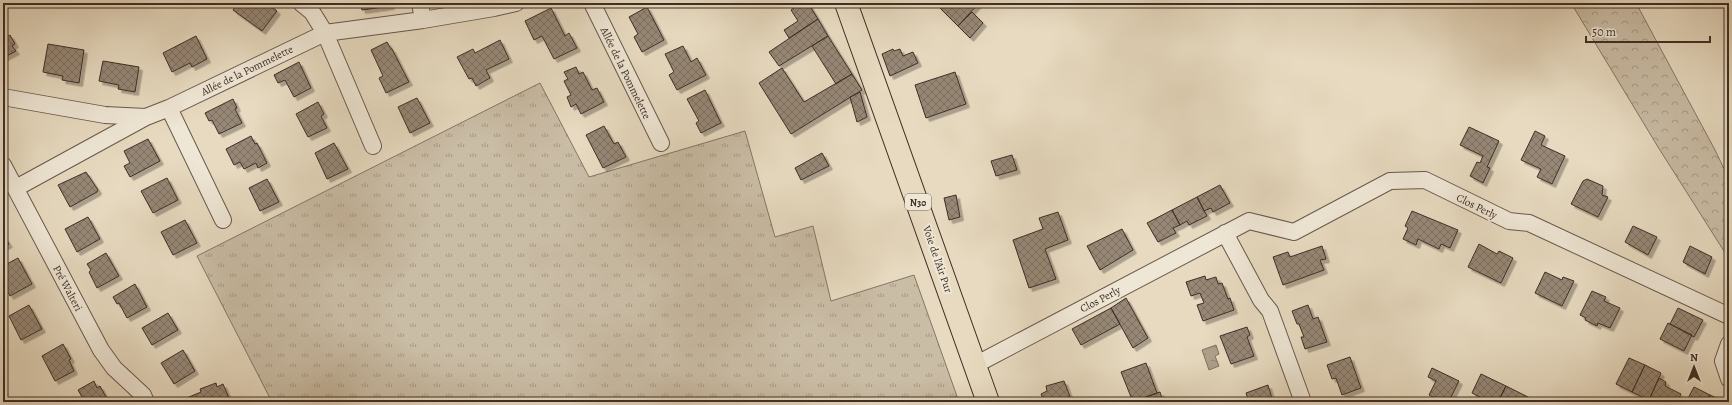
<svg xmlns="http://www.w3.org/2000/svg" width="1732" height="405" font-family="Alegreya,serif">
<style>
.grass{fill:url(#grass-tufts);stroke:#847666}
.forest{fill:url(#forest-crowns);stroke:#847666}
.water{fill:url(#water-ripples);stroke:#827262}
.building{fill:url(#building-cross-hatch);stroke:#3f2e25;filter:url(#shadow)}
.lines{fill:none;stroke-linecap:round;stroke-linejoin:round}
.minor-casing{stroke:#69594c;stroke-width:18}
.primary-casing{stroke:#3f2e25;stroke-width:24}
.minor{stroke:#efe7d6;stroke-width:16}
.primary{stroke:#e7dac0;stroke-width:22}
.labels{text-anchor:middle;stroke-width:4;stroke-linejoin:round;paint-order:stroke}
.shield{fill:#efe7d6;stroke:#74665a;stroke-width:1}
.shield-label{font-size:10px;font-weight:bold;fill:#3f2e25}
.street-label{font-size:11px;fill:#3f2e25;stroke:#efe7d6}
</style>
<defs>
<pattern id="grass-tufts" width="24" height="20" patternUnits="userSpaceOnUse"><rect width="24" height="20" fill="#cabda6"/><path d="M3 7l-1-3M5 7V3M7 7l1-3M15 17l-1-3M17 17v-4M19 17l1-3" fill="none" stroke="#a59a87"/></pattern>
<pattern id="forest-crowns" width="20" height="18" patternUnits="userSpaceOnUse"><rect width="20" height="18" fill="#cabda6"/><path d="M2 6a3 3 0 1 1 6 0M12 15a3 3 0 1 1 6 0" fill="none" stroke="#a59a87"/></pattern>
<pattern id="water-ripples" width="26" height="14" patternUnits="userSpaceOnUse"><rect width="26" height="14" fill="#aea08b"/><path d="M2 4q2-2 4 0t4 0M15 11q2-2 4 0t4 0" fill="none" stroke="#8f8371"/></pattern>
<pattern id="building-cross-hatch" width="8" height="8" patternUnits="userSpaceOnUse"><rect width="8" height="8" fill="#968776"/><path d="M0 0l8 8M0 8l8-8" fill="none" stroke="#7c6f61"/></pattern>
<filter id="shadow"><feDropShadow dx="3.5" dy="3.5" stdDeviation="0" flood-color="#0004"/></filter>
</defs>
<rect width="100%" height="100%" fill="#e7dac0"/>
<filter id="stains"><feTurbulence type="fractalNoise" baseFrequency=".005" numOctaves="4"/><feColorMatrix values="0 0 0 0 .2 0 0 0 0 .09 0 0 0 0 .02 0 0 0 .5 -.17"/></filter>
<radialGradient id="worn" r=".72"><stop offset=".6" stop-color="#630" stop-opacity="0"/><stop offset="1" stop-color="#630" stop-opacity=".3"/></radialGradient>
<path class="grass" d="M540,83L589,177L745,131L775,237L813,226L831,301L914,275L959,402H272L197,256Z"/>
<path class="forest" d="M1571,3H1636L1715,150L1729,179V259L1658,147Z"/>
<path class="water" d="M1216,345L1219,354L1215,356L1219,366L1209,370L1202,350Z"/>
<path class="building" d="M238,3L262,4L267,3L277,11L262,31L233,10Z
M360,3H390L391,6L362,10Z
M801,3H808L818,19L789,38L784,30L798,21L791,10Z
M941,3H977L978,4L958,26L938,6Z
M647,7L664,40L642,52L634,37L638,34L629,17Z
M551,8L565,36L569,33L577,48L554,59L542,36L534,40L525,21Z
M972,12L983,23L970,38L958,26Z
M818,19L828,36L779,66L769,52Z
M10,35L15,44L12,46L16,51L3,58V39Z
M196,36L207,59L192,67L190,63L172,72L163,53Z
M828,36L852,74L836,84L812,46Z
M500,40L509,59L486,70L490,78L476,86L472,78L469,79L457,57L473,49L475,53Z
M387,42L391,49H392L409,82L386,93L379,78L383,76L371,50Z
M48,44L84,50L79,83L62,80L63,76L43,72Z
M683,46L691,62L697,58L706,75L677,90L669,75L674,72L665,54Z
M893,49L894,51L900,49L903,56L913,52L918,63L890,76L882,54Z
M103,61L139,67L135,92L118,89L119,85L99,81Z
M299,62L311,88L294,97L285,80L278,83L274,75Z
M576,67L579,74L583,72L592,90L597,88L604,102L581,114L576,104L571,107L567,97L571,95L564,81L568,79L564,72Z
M782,68L804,102L852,74L862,90L791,134L759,83Z
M955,72L966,104L926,118L915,85Z
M705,90L721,123L701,133L696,123L699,121L687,99Z
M860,92L867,117L857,122L850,97Z
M417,98L430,123L410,133L398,107Z
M233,99L237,108L235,109L242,123L219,134L212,120L209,121L205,113Z
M318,102L324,114L321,116L327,128L308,137L296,114Z
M604,126L614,144L618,142L626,157L603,168L586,135Z
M1469,127L1499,141L1487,167L1490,168L1483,183L1470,176L1477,162L1480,163L1483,156L1460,145Z
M1535,131L1545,136L1541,145L1565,156L1552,184L1537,177L1541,169L1521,160Z
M251,136L255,144L257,143L267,163L258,168L256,163L244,169L240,162L234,165L226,149Z
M148,139L160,161L130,177L124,166L130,163L124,151Z
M334,143L348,169L327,179L315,153Z
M822,153L829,166L801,180L795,168Z
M1012,155L1017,170L996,176L991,161Z
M86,172L98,190L97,192L70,207L58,185Z
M167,178L178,200L153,213L141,191Z
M267,179L279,202L260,211L249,188Z
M1587,179L1603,186L1602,195L1608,197L1598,217L1571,204L1583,181Z
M1220,185L1230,203L1213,212L1211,208L1204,211L1197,197Z
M956,195L960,217L949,220L944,198Z
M1197,197L1207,216L1189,225L1187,221L1180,225L1172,210Z
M1172,210L1180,225L1173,228L1176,233L1158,242L1147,223Z
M1412,211L1458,230L1450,248L1441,244L1439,249L1418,239L1416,245L1403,239L1408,228L1405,226Z
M1058,212L1068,240L1045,249L1056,279L1029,288L1013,240L1043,229L1039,218Z
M88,217L100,239L77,252L65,229Z
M185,220L197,243L173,255L161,232Z
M1633,226L1657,237L1648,255L1625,242Z
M1122,229L1133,250L1100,270L1087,246Z
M3,235L9,244L3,247Z
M1479,244L1497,254L1499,251L1513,258L1501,283L1468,267Z
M1322,246L1326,259L1320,260L1324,270L1283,285L1273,257L1288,252L1290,257Z
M1690,246L1712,257L1705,274L1683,262Z
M106,253L119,276L97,288L89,272L91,270L87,264Z
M18,258L32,284L10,296L3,283V266Z
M1545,272L1562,280L1563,277L1574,281L1562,306L1535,293Z
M1205,276L1206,280L1216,277L1218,284L1222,283L1228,299L1230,298L1234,310L1203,321L1197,305L1204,303L1200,293L1191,296L1186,282Z
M135,284L147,307L127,318L119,303L117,304L113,297Z
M1592,291L1606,297L1604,301L1620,308L1610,328L1598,323L1597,326L1585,320L1586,318L1580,315Z
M1126,298L1148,338L1133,348L1111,308Z
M29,305L42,329L21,340L9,316Z
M1308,305L1313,319L1318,317L1327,342L1305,349L1301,337H1304L1299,324H1297L1292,311Z
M1111,308L1120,324L1081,345L1072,329Z
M1678,308L1703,320L1694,337L1670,324Z
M168,313L178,330L152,345L142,328Z
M1668,323L1692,335L1684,351L1660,339Z
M1247,327L1250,335L1247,337L1254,356L1231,364L1220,336Z
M63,344L71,359L69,360L74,371L55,381L42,356Z
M183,350L195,371L174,384L161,363Z
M1350,357L1361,388L1342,395L1336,378L1332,379L1327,365Z
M1629,358L1645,365L1632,392L1616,384Z
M1146,363L1157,393L1133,402L1121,372Z
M1645,365L1661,373L1649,400L1632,392Z
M1432,368L1459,381L1451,397L1456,399L1455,402H1443L1429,395L1436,381L1428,377Z
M1481,374L1506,386L1498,402H1490L1472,393Z
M1659,378L1666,382L1665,386L1681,394L1677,402H1653L1649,400Z
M94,381L97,388L100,386L106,397L103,398L105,402H78L77,400L82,397L78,390Z
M1064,381L1072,402H1044L1041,394L1047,391L1046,386Z
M216,383L217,387L223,384L229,398L223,402H177L201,392L200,389Z
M1268,385L1273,402H1249L1246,393Z
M1506,386L1530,398L1528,402H1498Z
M1694,387L1710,395L1707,402H1686Z
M1160,392L1163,402H1133L1157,393Z
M1710,395L1726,402H1707Z
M1434,397L1443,402H1431Z
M1174,398L1176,402H1163Z"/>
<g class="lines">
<defs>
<path id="minor" d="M301,3L312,12L325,33L373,146
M420,3L423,20
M592,3L661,143
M3,97L105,115L146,117
M169,108L223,220
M3,165L101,350L114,368L143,395L146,402
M16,188L146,117L169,108L325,33L423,20L494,8L516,3
M1225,233L1261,300L1270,311L1303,402
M1729,344L1723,361L1729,379
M975,365L1249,221L1294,232L1390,181L1425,180L1509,221L1529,223L1729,316"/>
<path id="primary" d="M846,3L988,402"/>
</defs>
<use href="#minor" class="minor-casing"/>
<use href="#primary" class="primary-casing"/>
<use href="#minor" class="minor"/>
<use href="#primary" class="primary"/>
</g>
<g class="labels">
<rect class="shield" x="905" y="194" width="26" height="16" rx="3"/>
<g class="shield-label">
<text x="918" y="206">N30</text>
</g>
<g class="street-label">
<text transform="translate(247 70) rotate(-26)" y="4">Allée de la Pommelette</text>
<text transform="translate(626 73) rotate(64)" y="4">Allée de la Pommelette</text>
<text transform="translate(1477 206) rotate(26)" y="4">Clos Perly</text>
<text transform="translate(938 259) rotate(71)" y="4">Voie de l'Air Pur</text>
<text transform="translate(68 288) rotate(62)" y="4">Pré Walteri</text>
<text transform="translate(1100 299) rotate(-28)" y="4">Clos Perly</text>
</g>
</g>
<rect width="1732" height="405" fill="none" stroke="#e7dac0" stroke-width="16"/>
<rect x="4" y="4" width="1724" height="397" fill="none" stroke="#3f2e25" stroke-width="2"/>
<rect x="8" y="8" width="1716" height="389" fill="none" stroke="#3f2e25"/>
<g transform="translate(1694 367)" stroke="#efe7d6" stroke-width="3" paint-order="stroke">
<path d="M0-3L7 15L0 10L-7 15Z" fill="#3f2e25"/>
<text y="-6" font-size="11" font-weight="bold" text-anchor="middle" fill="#3f2e25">N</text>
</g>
<path d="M1586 36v6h124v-6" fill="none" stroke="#3f2e25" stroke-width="2"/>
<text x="1592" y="36" font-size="12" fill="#3f2e25" stroke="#efe7d6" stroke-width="3" paint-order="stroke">50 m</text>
<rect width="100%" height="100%" filter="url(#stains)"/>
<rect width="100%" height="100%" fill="url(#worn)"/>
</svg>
